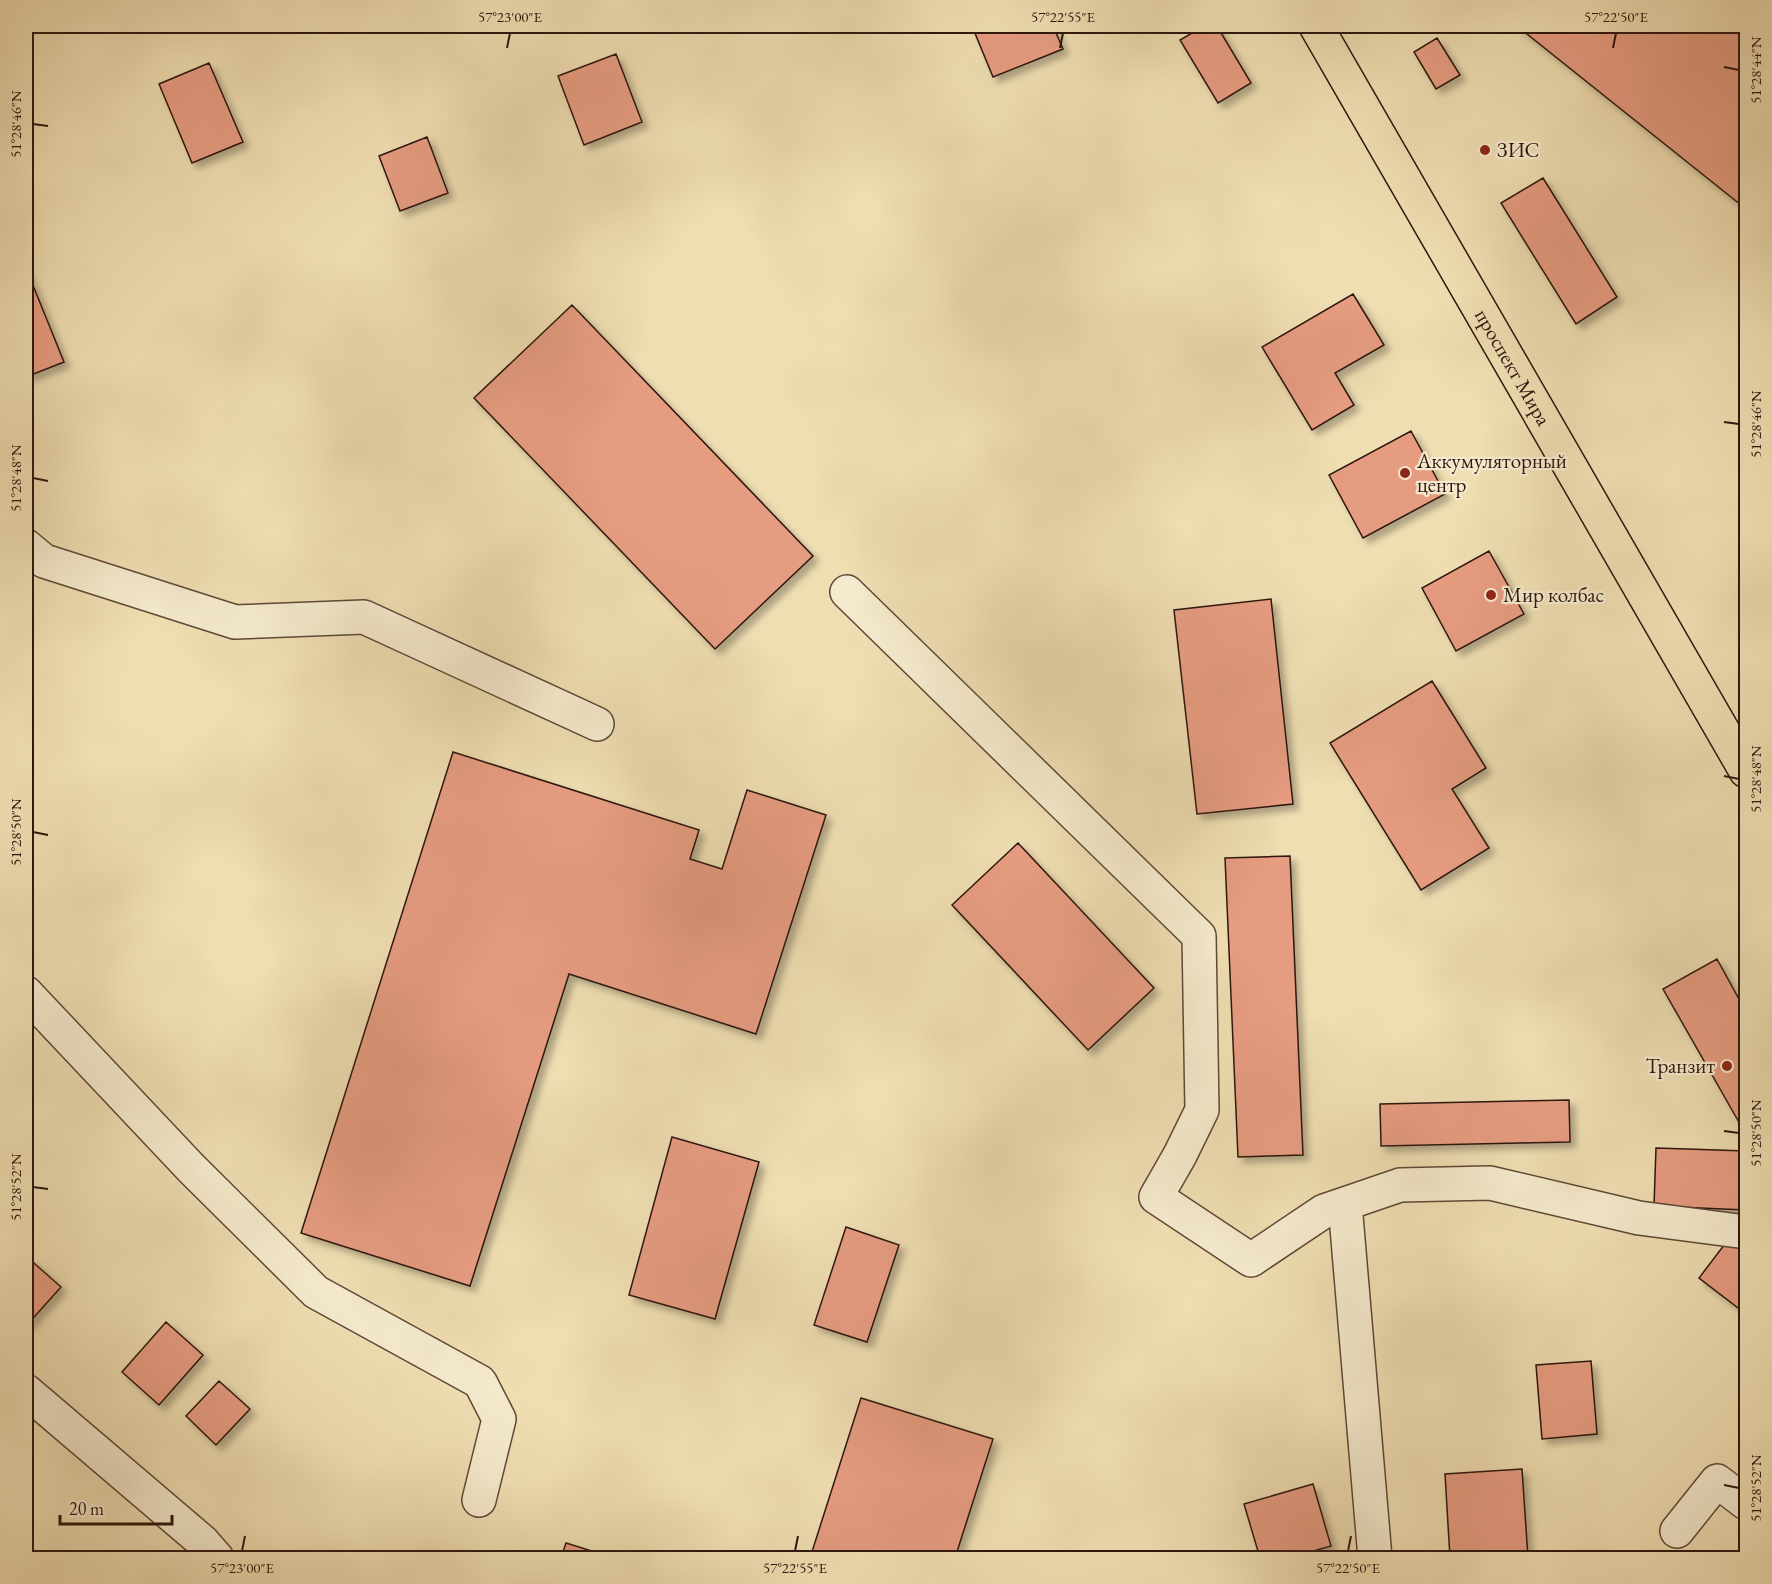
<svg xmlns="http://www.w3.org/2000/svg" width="1772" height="1584" font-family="'EB Garamond',serif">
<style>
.building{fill:#e69c81;stroke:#2d160e;stroke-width:1.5;filter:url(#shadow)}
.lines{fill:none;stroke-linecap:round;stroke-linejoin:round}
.minor-casing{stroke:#5e4837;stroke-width:36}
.major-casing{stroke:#2d160e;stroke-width:36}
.minor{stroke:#f5eacd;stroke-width:33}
.major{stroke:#efdeb2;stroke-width:33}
.ticks{fill:none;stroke:#2d160e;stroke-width:2}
.poi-dot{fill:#8f2418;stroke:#f5eacd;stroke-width:2}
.labels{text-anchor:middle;stroke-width:4.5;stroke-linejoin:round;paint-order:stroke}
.poi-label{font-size:21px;fill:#2d160e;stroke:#f5eacd;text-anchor:start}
.street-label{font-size:21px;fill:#2d160e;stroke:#f5eacd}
.neatline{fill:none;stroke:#2d160e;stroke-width:2}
.ticks-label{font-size:15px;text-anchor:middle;fill:#2d160e}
</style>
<defs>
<filter id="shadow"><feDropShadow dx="5.5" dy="5.5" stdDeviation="3" flood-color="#0004"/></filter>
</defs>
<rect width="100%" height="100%" fill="#efdeb2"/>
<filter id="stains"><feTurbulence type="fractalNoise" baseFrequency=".00333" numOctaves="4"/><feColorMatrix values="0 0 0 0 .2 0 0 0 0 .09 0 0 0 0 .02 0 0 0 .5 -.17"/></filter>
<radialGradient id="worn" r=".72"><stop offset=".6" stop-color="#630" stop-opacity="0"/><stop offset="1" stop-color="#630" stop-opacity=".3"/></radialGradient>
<path class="building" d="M972,26H1053L1063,49L993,77Z
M1204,26H1217L1251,83L1218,103L1180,40Z
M1517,26H1746V209Z
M1437,38L1460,75L1436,89L1414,52Z
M616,54L642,122L584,145L558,76Z
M209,63L243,142L192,163L159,84Z
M427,137L448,193L400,211L379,156Z
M1543,178L1617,297L1576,324L1501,203Z
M26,268L64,362L26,377Z
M1353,294L1384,345L1335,373L1354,405L1312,430L1262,347Z
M572,305L813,556L715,649L474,398Z
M1411,431L1445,494L1363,538L1329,475Z
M1489,551L1524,614L1456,651L1422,588Z
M1271,599L1293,804L1197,814L1174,610Z
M1432,681L1486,768L1452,789L1489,848L1421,890L1330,743Z
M453,752L699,830L690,859L722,869L747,790L826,815L756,1034L569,974L470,1286L301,1233Z
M1018,843L1154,988L1088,1050L952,905Z
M1290,856L1303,1155L1238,1157L1225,858Z
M1717,959L1746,1012V1120L1740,1124L1663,989Z
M1569,1100L1570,1142L1381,1146L1380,1104Z
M672,1137L759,1162L715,1319L629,1295Z
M1656,1148L1746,1151V1210L1654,1206Z
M846,1227L899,1245L867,1342L814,1325Z
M1731,1236L1746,1248V1314L1699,1278Z
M26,1256L61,1287L26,1326Z
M166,1322L203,1355L159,1405L122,1372Z
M1591,1361L1597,1434L1542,1439L1536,1365Z
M219,1381L250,1409L216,1445L186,1416Z
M861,1398L993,1439L955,1558H810Z
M1522,1469L1528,1558H1450L1445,1474Z
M1313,1484L1331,1546L1289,1558H1260L1244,1504Z
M566,1543L614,1558H561Z"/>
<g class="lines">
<defs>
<path id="minor" d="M26,546L44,561L235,622L364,617L597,724
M847,592L1199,936L1202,1110L1180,1155L1156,1197L1251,1260L1324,1211L1400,1185L1490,1183L1639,1218L1746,1232
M26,993L191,1168L316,1292L480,1382L499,1419L479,1500
M1345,1204L1375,1558
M26,1391L203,1542L217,1558
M1677,1531L1717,1481L1746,1503"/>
<g id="major">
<path id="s1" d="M1316,26L1746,771"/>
</g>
</defs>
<use href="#minor" class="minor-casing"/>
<use href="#major" class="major-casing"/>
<use href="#minor" class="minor"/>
<use href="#major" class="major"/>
</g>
<path class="ticks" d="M507,48L510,33M1060,48L1063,33M1613,48L1616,33M1724,67L1739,70M33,124L48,126M1724,422L1739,424M33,478L48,481M1724,776L1739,779M33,832L48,835M1724,1131L1739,1133M33,1187L48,1189M1724,1485L1739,1488M242,1551L245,1536M795,1551L798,1536M1348,1551L1351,1536"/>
<g class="poi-dot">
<circle cx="1485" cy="150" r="6"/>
<circle cx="1405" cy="473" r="6"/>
<circle cx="1491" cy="595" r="6"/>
<circle cx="1727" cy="1066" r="6"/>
</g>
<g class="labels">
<g class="poi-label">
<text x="1497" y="157">ЗИС</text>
<text x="1417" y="468">Аккумуляторный<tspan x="1417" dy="24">центр</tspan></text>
<text x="1503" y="602">Мир колбас</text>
<text x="1715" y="1073" text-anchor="end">Транзит</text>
</g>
<g class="street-label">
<text dy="7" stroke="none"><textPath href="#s1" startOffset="394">проспект Мира</textPath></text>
</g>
</g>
<rect width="1772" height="1584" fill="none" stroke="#efdeb2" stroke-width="66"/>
<path d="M60 1515v9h112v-9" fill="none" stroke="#2d160e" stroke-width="3"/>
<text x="69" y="1515" font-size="18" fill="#2d160e" stroke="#f5eacd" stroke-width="4.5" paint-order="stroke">20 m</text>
<rect x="33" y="33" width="1706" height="1518" class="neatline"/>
<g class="ticks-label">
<text x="510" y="22">57°23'00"E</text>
<text x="1063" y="22">57°22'55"E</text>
<text x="1616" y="22">57°22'50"E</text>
<text transform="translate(1756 70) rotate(-90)" y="5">51°28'44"N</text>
<text transform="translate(16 124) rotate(-90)" y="5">51°28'46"N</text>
<text transform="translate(1756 424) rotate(-90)" y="5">51°28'46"N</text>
<text transform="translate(16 478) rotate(-90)" y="5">51°28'48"N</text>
<text transform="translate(1756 779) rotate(-90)" y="5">51°28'48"N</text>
<text transform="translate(16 832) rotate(-90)" y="5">51°28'50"N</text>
<text transform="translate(1756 1133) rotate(-90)" y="5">51°28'50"N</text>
<text transform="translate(16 1187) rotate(-90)" y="5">51°28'52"N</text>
<text transform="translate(1756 1488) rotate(-90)" y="5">51°28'52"N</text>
<text x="242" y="1573">57°23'00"E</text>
<text x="795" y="1573">57°22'55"E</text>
<text x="1348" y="1573">57°22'50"E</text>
</g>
<rect width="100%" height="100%" filter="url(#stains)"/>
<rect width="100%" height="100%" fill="url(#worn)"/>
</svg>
